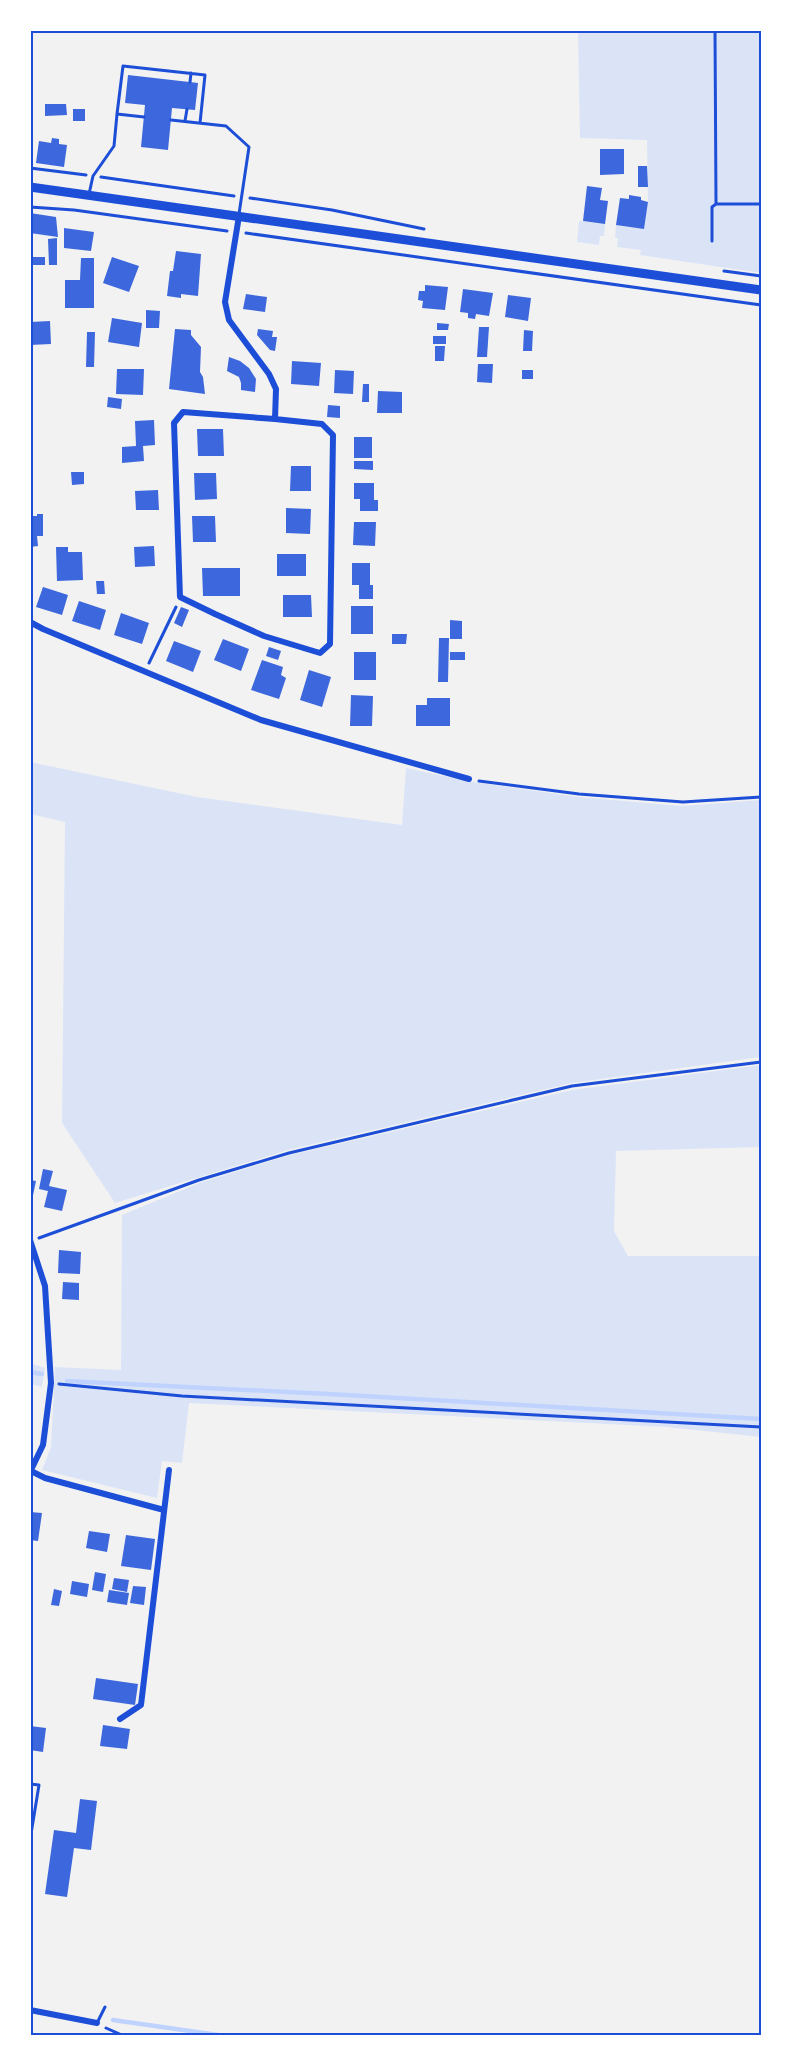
<svg xmlns="http://www.w3.org/2000/svg" width="791" height="2066" font-family="'PT Sans',sans-serif">
<style>
.green{fill:#dbe4f7}
.lines{fill:none;stroke-linecap:round;stroke-linejoin:round}
.stream{stroke:#bfd3fe;stroke-width:4.5}
.building{fill:#3d67dc}
.path{stroke:#1d4ed8;stroke-width:3}
.service{stroke:#1d4ed8;stroke-width:3}
.minor{stroke:#1d4ed8;stroke-width:6}
.secondary{stroke:#1d4ed8;stroke-width:9}
.neatline{fill:none;stroke:#1d4ed8;stroke-width:2}
</style>
<rect width="100%" height="100%" fill="#f2f2f2"/>
<path class="green" d="M578,30H761V273L640,255L641,250L617,247L618,238H615L616,225L644,229L648,202L647,140L580,138Z
M579,221L605,224L604,236H600L599,245L577,242Z
M30,762L197,797L402,825L406,768L473,782L579,797L682,806L761,800V1057L572,1083L288,1150L115,1203L62,1123L65,822L30,814Z
M761,1065V1147L616,1151L614,1231L628,1256H761V1437L667,1427L189,1403L182,1463L162,1461L157,1498L42,1470L51,1447L55,1367L121,1370L122,1215L199,1183L290,1155L572,1090Z
M30,1363L45,1368L42,1387L30,1384Z"/>
<g class="lines">
<path class="stream" d="M30,1372L42,1374
M67,1381L329,1394L761,1419
M113,2020L225,2036"/>
</g>
<path class="building" d="M128,75L198,83L195,110L172,108L168,150L141,147L145,105L125,103Z
M45,104H66L67,115L45,116Z
M73,109H85V121H73Z
M52,138L59,139V144L67,145L64,167L36,163L39,141L51,143Z
M600,149H624V174L600,175Z
M638,166H647L648,187H638Z
M587,186L602,188L600,200L608,201L605,224L583,221Z
M629,195L641,197V200L648,202L644,229L616,225L620,198L629,199Z
M30,213L56,217L58,237L30,233Z
M64,228L94,232L91,251L64,248Z
M57,238V265H49L48,239Z
M176,251L201,254L198,296L181,294V298L167,296L170,271H173Z
M30,257H45V265H30Z
M112,257L139,266L129,292L103,283Z
M81,258H94V308H65V280H80Z
M425,285L448,287L445,310L422,308L423,301L418,300L419,291H425Z
M463,289L493,293L489,316L476,314L475,319L468,318V313L460,312Z
M246,294L267,297L265,312L243,309Z
M508,295L531,298L528,321L505,317Z
M146,310L160,311L159,328H146Z
M112,318L142,323L139,347L108,342Z
M50,321L51,344L30,345V322Z
M437,323L449,324L448,330H437Z
M479,327H489L487,357H477Z
M175,329L191,330V335L201,347L200,372L203,377L205,394L169,389Z
M258,329L273,331L272,337H277L275,351L270,350L257,335Z
M524,330L533,331L532,351H523Z
M87,332H95L94,367H86Z
M433,336H446V344H433Z
M435,346H445L444,361H435Z
M229,357L240,361L249,368L256,379L255,392L241,390V383L239,377L227,371Z
M292,361L321,363L319,386L291,384Z
M478,364H493L492,383L477,382Z
M117,369H144L143,395L116,394Z
M335,370L354,371L353,394L334,393Z
M522,370H533V379H522Z
M363,384H369V402H362Z
M378,391L402,392V413H377Z
M108,397L122,399L121,409L107,407Z
M328,405L340,406V418L327,417Z
M154,420L155,445L143,446L144,461L122,463V447L136,446L135,421Z
M197,429H223L224,456H198Z
M354,437H372V458H354Z
M354,461H373V470L354,469Z
M291,466H311V491H290Z
M71,472H84V484L72,485Z
M194,473H216L217,499L195,500Z
M354,483H374V500H378V511H360V499H354Z
M158,490L159,510H136L135,491Z
M286,508L311,509L310,534L286,533Z
M37,514H43V536H37L38,546L30,547V516H37Z
M192,516H215L216,542H193Z
M354,522H376L375,546L353,545Z
M154,546L155,566L135,567L134,547Z
M56,547H68V552H82L83,580L57,581Z
M277,554H306V576H277Z
M352,563H370V585H373V599H359V585H352Z
M202,568H240V596H203Z
M96,581H104L105,594H97Z
M43,587L68,595L62,615L36,607Z
M283,595H311L312,617H283Z
M79,601L106,610L100,630L72,621Z
M351,606H373V634H351Z
M181,607L189,610L182,627L174,623Z
M121,613L149,623L142,644L114,635Z
M450,620L462,621V639H450Z
M392,634H407L406,644H392Z
M439,638H449L448,682H438Z
M223,639L249,649L241,671L214,660Z
M174,641L201,651L193,672L166,661Z
M269,647L281,651L278,660L266,656Z
M354,652H376V680H354Z
M450,652H465V660H450Z
M262,660L283,667L281,675L286,678L279,699L251,690Z
M309,670L331,677L322,707L300,700Z
M351,695L373,696L372,726H350Z
M427,698H450V726H416V705H427Z
M43,1169L53,1171L49,1186L67,1190L62,1211L44,1207L48,1191L39,1189Z
M30,1180L36,1181L31,1205H30Z
M59,1250L81,1252L80,1274L58,1273Z
M63,1282L79,1283V1300L62,1299Z
M30,1512L42,1513L38,1541L30,1540Z
M89,1531L110,1534L107,1552L86,1548Z
M126,1535L155,1539L151,1570L121,1566Z
M95,1572L106,1574L103,1592L92,1590Z
M114,1578L129,1580L127,1592L112,1589Z
M72,1581L89,1584L87,1597L70,1594Z
M133,1586L146,1587L144,1605L130,1603Z
M54,1589L62,1591L59,1606L51,1605Z
M109,1590L129,1593L127,1605L107,1602Z
M96,1678L138,1684L135,1705L93,1699Z
M103,1725L130,1729L127,1749L100,1746Z
M30,1726L46,1728L43,1752L30,1750Z
M80,1799L97,1801L91,1850L74,1848L67,1897L45,1894L54,1830L76,1833Z"/>
<g class="lines">
<path class="path" d="M30,168L86,175
M101,177L234,196
M250,198L332,210L424,229
M716,204H761
M30,207L74,210L227,231
M246,233L761,305
M712,241V207L716,204L715,30
M724,271L761,276
M149,663L176,607
M479,781L579,794L683,802L761,797
M39,1238L199,1180L289,1153L572,1086L761,1062
M59,1384L182,1396L761,1427
M30,1784L39,1785L30,1840
M106,2028L124,2036"/>
<path class="service" d="M190,82L191,73
M117,114L123,66L205,75L200,123
M171,120L226,126L249,147L239,214
M185,121L187,109
M89,194L93,176L114,146L117,114L144,117
M98,2021L105,2007"/>
<path class="minor" d="M239,216L225,302L229,320L269,374L276,389L275,419L322,424L333,435L330,644L320,653L264,636L215,614L180,597L174,423L183,412L275,419
M30,622L43,629L261,720L469,779
M30,1240L45,1286L51,1383L43,1445L30,1472
M31,1471L45,1478L164,1510
M120,1719L141,1705L169,1470
M30,2010L97,2023"/>
<path class="secondary" d="M30,187L761,290"/>
</g>
<rect width="791" height="2066" fill="none" stroke="#ffffff" stroke-width="63"/>
<rect x="32" y="32" width="728" height="2002" class="neatline"/>
</svg>
